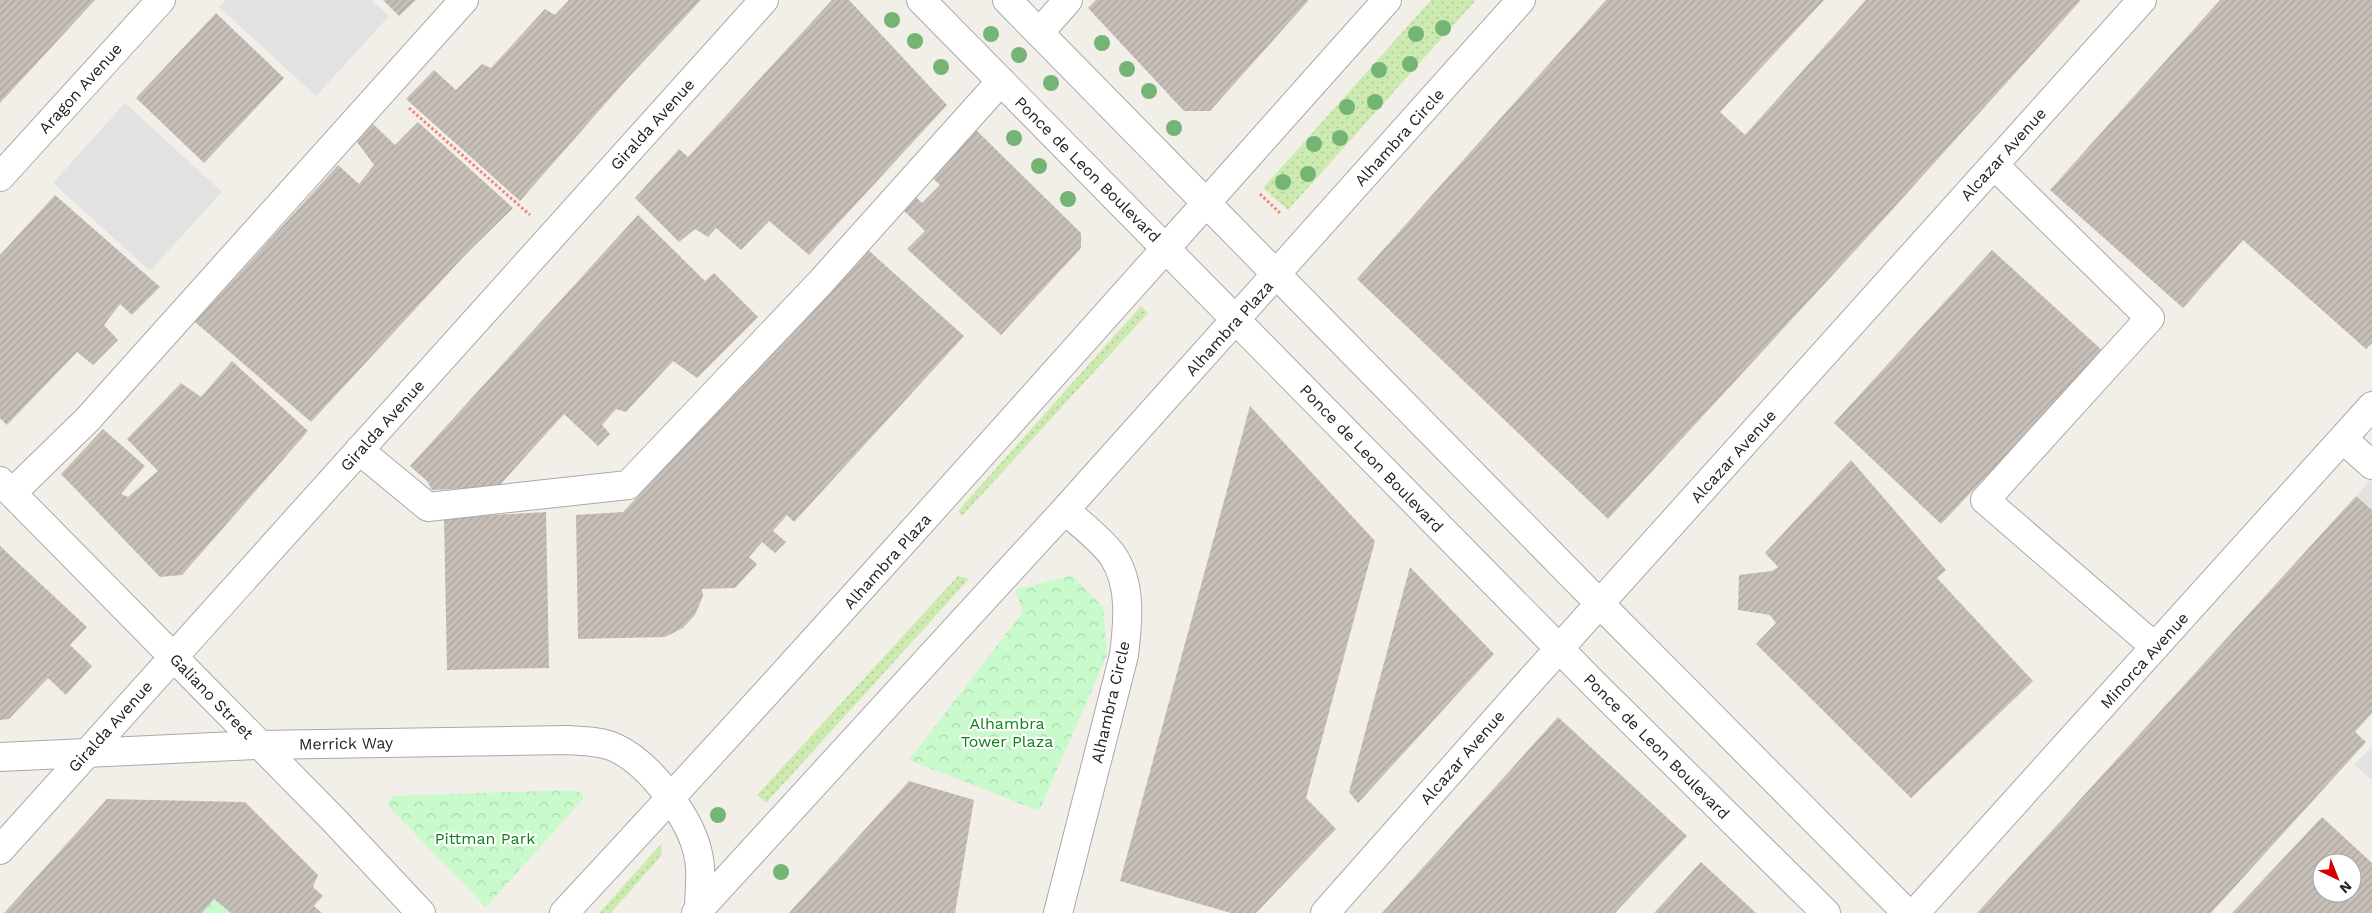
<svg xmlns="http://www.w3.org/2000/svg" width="2372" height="913" font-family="'Work Sans',sans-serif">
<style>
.grass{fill:url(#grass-dots)}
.park{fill:url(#park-crowns)}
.parking{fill:#e2e2e2}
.building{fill:url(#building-hatch);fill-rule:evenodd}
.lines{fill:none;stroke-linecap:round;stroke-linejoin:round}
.minor-casing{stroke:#a9a9a9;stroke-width:30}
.path{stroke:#fa8072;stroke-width:3;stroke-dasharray:2.5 2.5;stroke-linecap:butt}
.minor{stroke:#fff;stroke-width:28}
.tree{fill:#74b475}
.labels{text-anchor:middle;stroke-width:4.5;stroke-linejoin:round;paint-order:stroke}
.street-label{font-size:16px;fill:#222;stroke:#fff}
.park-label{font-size:16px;fill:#0c8416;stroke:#fff}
</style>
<defs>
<pattern id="grass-dots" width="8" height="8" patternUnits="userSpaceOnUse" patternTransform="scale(1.25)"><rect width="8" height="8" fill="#cdebb0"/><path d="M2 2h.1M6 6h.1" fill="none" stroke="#b0c997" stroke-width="1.8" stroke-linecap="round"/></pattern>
<pattern id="park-crowns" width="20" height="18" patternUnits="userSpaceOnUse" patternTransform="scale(1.25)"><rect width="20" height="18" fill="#c8facc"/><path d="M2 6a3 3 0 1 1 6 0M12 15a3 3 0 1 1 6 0" fill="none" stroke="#acd6af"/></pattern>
<pattern id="building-hatch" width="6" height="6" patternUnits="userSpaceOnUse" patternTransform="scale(1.25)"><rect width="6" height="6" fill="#c7bfb8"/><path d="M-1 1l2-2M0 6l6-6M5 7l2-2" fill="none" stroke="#aba49e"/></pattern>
</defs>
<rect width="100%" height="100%" fill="#f2efe9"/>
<path class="grass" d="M1431,0H1476L1288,210L1263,188Z
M1141,306L1148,313L962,516L958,511Z
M958,576L969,579L766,803L757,795Z
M662,843L661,856L611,913H599Z"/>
<path class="park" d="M1072,575L1103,607L1107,655L1039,811L909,760L1023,612L1015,590Z
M571,790L581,792L584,798L486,907L388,806L389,800L394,796Z
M214,899L231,913H202Z"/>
<path class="parking" d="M226,0H371L389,16L316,96L219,7Z
M125,103L222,192L150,271L53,183Z
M2372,478V510L2356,496Z
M2372,746V780L2354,765Z"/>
<path class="building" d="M0,0H95L0,103Z
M383,0H416L399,16Z
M569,0H701L626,80L520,201L406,99L434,70L456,90L482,64L491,68L545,9L555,15Z
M832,0H849L947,105L809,255L769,221L741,250L716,228L708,237L695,229L679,242L635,198L679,149L688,157Z
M1096,0H1309L1210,111H1184L1088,8Z
M1606,0H1824L1720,112L1759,148L1745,135L1866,0H2081L1863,242L1608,519L1357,279Z
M2220,0H2372V343L2366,349L2243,240L2183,308L2050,190Z
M216,13L284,78L204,163L136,98Z
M418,122L513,208L467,253L311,422L195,322L338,165L359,184L374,165L357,142L372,123L395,145Z
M973,127L1081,233V248L1001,335L907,249L925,231L898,205L911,192L922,203L940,185L928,174Z
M55,195L160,287L132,315L120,304L104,325L118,340L93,365L77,352L7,425L0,418V255Z
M638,215L705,281L714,273L758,317L697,378L673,361L626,412L616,409L602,425L610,434L598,446L564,414L498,487L432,490L427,481L410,466Z
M866,248L964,336L794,522L787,515L773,531L786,542L775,553L762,542L749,557L757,564L735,588L702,589L703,596L695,615L683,628L665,637L578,639L576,515L623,512Z
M1992,250L2104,352L1941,524L1834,423Z
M232,361L308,431L182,575L160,577L61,474L103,429L145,466L121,494L128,497L158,471L127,439L181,383L201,397Z
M1250,406L1375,541L1306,798L1336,829L1256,913H1231L1120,881Z
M1851,460L1946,570L1937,578L2033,681L1911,798L1756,644L1776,623L1770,615L1738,610L1739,575L1772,571L1778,567L1765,553Z
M2356,496L2372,510V713L2355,732L2366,742L2211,913H1977Z
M546,512L549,668L447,670L444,518Z
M0,546L87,627L70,645L92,666L66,695L48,678L9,719L0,720Z
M1410,567L1494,654L1358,803L1349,792Z
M1558,717L1687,836L1615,913H1382Z
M909,781L974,800L955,913H789Z
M107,799L245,802L318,875L313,887L323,896L314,906L322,913H231L214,899L202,913H4Z
M2322,817L2372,863V913H2232ZM2322,863H2352V893H2322Z
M1701,862L1756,913H1654Z"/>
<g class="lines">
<defs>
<path id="minor" d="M921,0L1596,686L1826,913
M1007,0L1600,604L1907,913
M1039,33L1068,0
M1994,165L2150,318L1985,500L2155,647
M0,177L161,0
M2343,439L2372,465
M359,450L428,507L628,485L820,283L1001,81
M0,481L333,819L421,913
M12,493L87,420L464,0
M0,757L258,745L568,740C583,741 600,741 614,747C650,763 693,820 699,859C702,875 699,893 699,909
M0,850L764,0
M564,913C843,613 1114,306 1387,0
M696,913L1065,510L1521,0
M1058,913L1124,655C1128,622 1132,585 1113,556C1102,540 1079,523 1065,510
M1325,913L1522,690L2142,0
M1915,913L2372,406"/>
</defs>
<use href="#minor" class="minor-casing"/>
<path class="path" d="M409,108L530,215
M1260,194L1281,214"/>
<use href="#minor" class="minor"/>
</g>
<g class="tree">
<circle cx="892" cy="20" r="8"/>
<circle cx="1443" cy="28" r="8"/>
<circle cx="991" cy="34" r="8"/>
<circle cx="1416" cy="34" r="8"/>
<circle cx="915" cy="41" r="8"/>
<circle cx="1102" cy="43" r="8"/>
<circle cx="1019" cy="55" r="8"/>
<circle cx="1410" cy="64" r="8"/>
<circle cx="941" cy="67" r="8"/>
<circle cx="1127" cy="69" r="8"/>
<circle cx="1379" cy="70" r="8"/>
<circle cx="1051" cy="83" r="8"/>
<circle cx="1149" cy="91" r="8"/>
<circle cx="1375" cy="102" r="8"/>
<circle cx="1347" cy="107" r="8"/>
<circle cx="1174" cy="128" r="8"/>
<circle cx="1014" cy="138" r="8"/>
<circle cx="1340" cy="138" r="8"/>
<circle cx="1314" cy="144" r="8"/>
<circle cx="1039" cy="166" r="8"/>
<circle cx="1308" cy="174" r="8"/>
<circle cx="1283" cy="182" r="8"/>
<circle cx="1068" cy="199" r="8"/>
<circle cx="718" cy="815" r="8"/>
<circle cx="781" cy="872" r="8"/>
</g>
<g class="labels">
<g class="street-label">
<text transform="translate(80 88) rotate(-48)" y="6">Aragon Avenue</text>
<text transform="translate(652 124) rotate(-48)" y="6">Giralda Avenue</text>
<text transform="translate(1399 137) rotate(-48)" y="6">Alhambra Circle</text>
<text transform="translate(2003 154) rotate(-48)" y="6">Alcazar Avenue</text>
<text transform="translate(1088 169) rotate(45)" y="6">Ponce de Leon Boulevard</text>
<text transform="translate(1229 328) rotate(-48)" y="6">Alhambra Plaza</text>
<text transform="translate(382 425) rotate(-48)" y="6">Giralda Avenue</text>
<text transform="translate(1733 456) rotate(-48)" y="6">Alcazar Avenue</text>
<text transform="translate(1372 458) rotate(46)" y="6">Ponce de Leon Boulevard</text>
<text transform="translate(887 561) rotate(-48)" y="6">Alhambra Plaza</text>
<text transform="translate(2144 660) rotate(-48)" y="6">Minorca Avenue</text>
<text transform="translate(212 696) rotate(46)" y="6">Galiano Street</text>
<text transform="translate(1110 702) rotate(-77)" y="6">Alhambra Circle</text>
<text transform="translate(110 726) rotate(-48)" y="6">Giralda Avenue</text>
<text transform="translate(346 743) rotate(-1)" y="6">Merrick Way</text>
<text transform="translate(1657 746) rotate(45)" y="6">Ponce de Leon Boulevard</text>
<text transform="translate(1462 757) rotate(-49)" y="6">Alcazar Avenue</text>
</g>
<g class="park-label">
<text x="1007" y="729">Alhambra<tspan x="1007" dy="18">Tower Plaza</tspan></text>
<text x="485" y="844">Pittman Park</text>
</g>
</g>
<g transform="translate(2337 878) rotate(137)"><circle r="24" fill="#ffffff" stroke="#a7a7a7"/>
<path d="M0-4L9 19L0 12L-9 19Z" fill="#d40000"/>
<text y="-8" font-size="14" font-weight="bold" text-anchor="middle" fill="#222222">N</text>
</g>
</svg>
